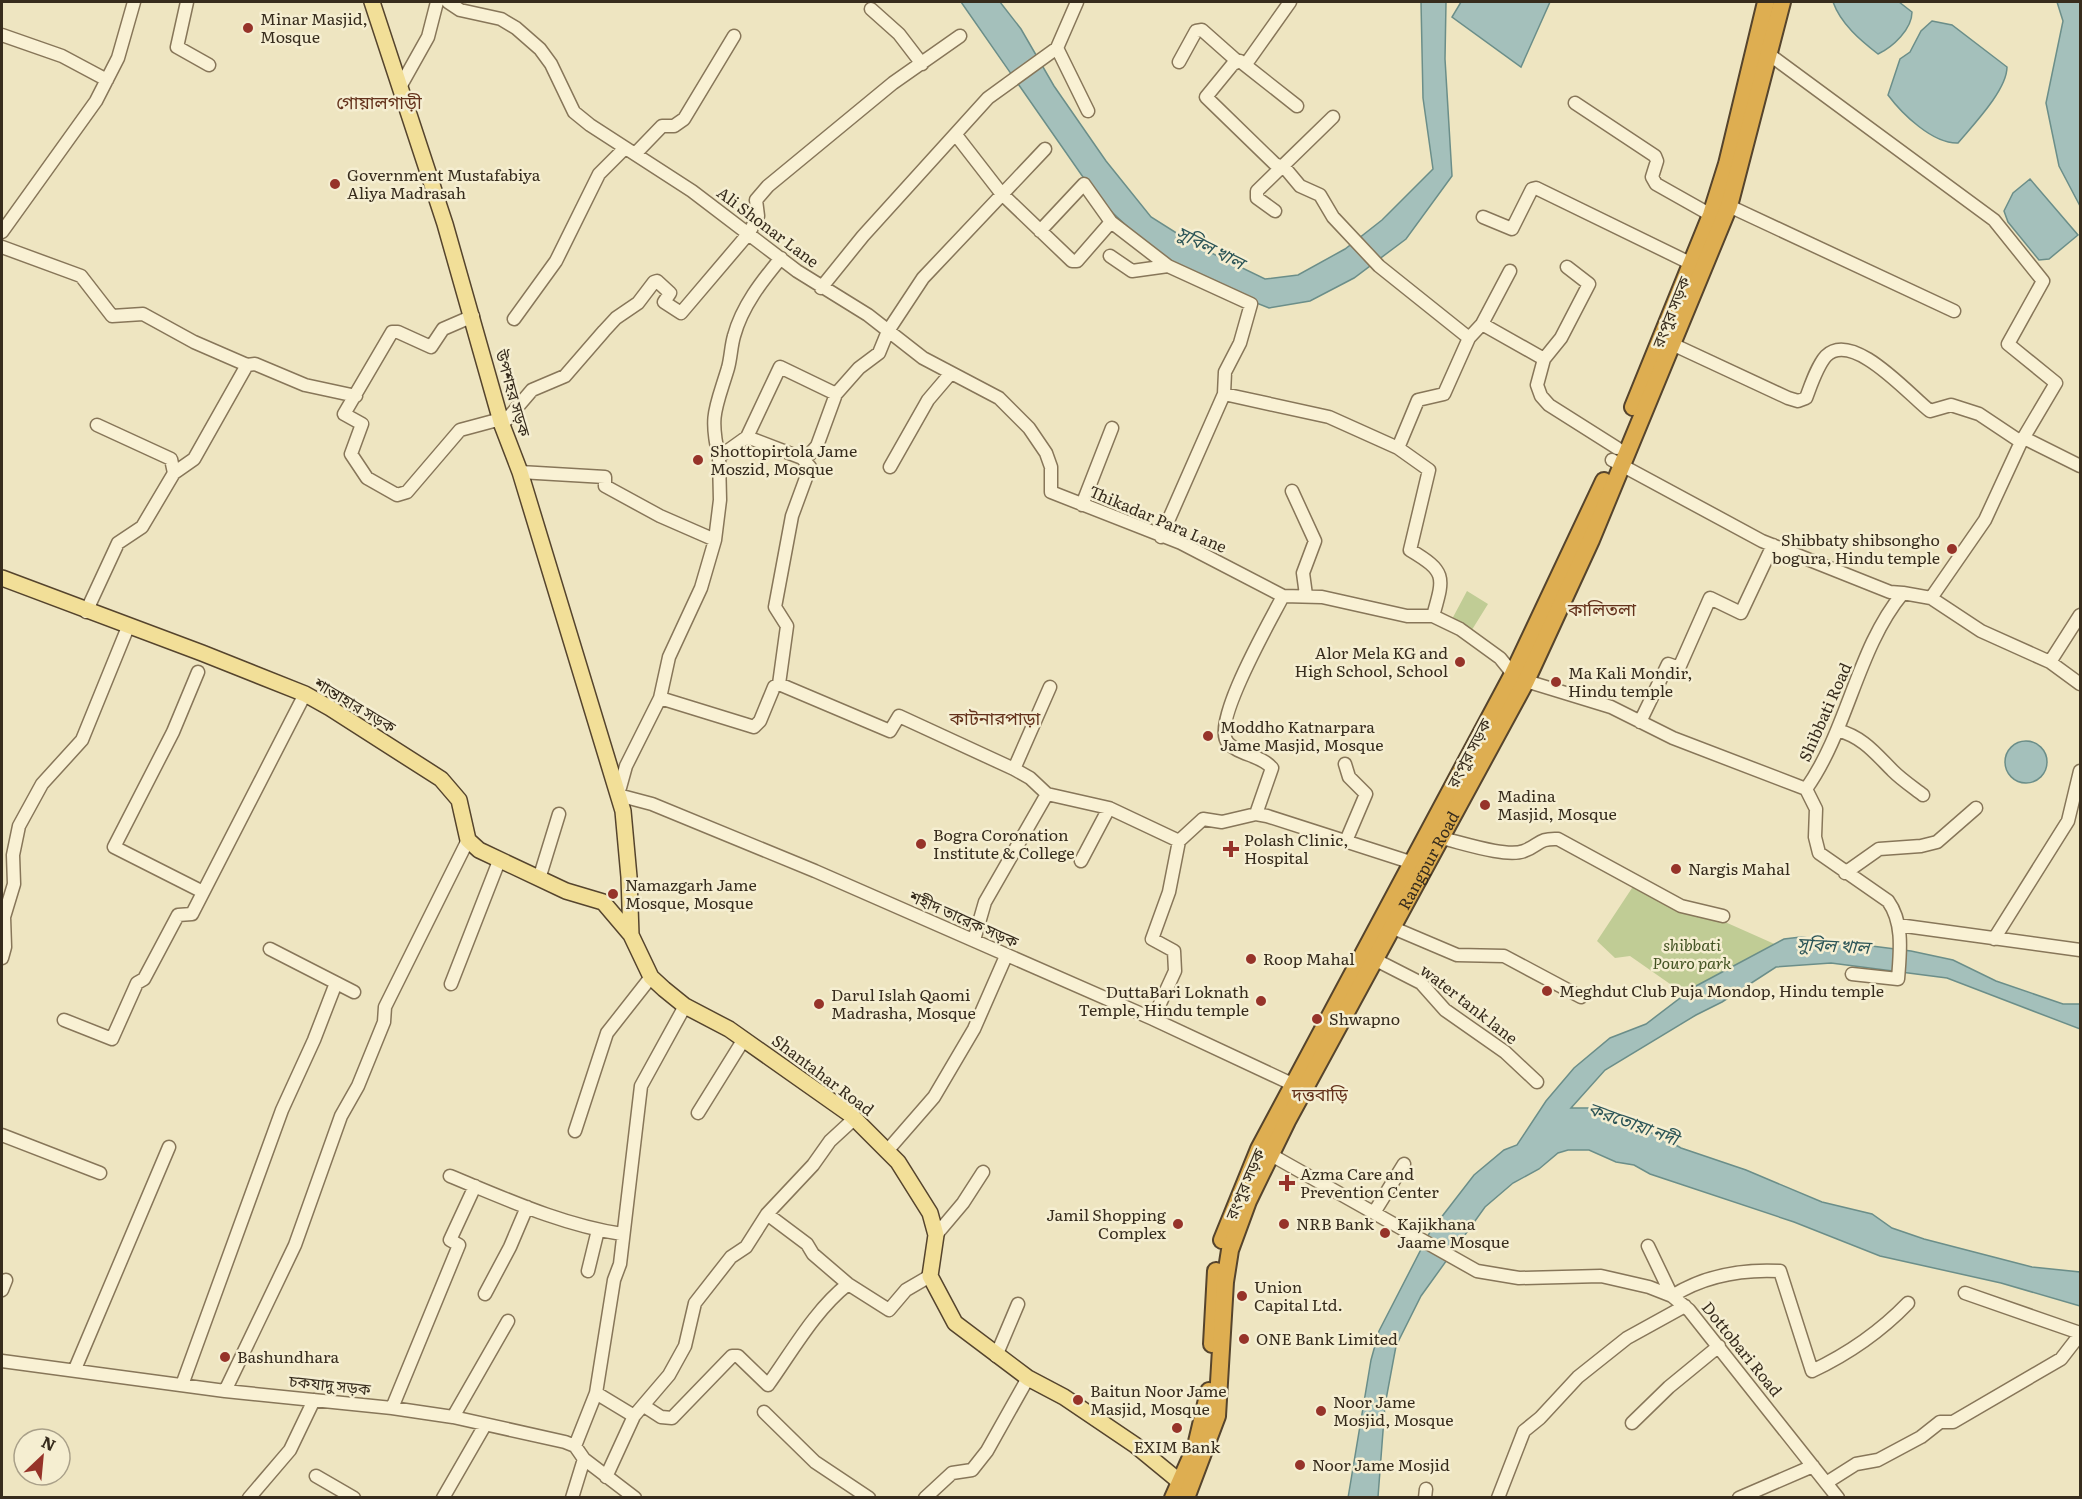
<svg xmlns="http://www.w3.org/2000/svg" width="2082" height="1499" font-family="Literata,'Noto Sans Bengali',serif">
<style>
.green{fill:#c0cc95}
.water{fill:#a4c0bb;stroke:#6b8e89;stroke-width:1.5}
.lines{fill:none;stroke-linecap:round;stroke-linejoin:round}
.minor-casing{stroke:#877659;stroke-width:15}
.major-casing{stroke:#55442d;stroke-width:18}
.highway-casing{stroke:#55442d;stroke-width:20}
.minor{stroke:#f9f1d4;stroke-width:12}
.major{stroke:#f2df98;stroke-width:15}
.highway{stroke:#deae51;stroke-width:16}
.poi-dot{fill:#963329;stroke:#f5eed1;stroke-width:2}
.labels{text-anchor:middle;stroke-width:5;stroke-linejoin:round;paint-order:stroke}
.poi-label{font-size:16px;fill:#372c1d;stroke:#f5eed1;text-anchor:start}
.street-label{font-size:16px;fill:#372c1d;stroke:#f5eed1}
.park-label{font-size:16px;font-style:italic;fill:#435323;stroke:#f5eed1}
.neighbourhood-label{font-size:18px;fill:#64321c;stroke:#f5eed1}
.water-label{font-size:18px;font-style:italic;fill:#2c5557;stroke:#f5eed1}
</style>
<rect width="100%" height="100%" fill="#eee5c1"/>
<path class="green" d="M1467,591L1488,604L1470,633L1451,621Z
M1636,882L1692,914L1725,922L1779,946L1693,1000L1630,956L1615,958L1597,941Z"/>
<path class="water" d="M961,2H1000L1021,29L1054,86L1106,161L1151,217L1197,246L1265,279L1298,275L1345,249L1382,220L1433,169L1423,98L1421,2H1446L1445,59L1452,176L1406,239L1354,278L1310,301L1269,308L1204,282L1148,246L1099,200Z
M1461,2H1550L1521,67L1452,17Z
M1833,2H1899L1912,12C1912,29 1893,47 1878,54C1860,40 1841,24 1833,2Z
M2057,2H2080V206L2059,166L2046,103L2063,21Z
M1932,21L1952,25L2007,67C2007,90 1973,125 1958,143C1933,144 1902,114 1888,95L1900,59L1910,52L1921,31Z
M2030,179L2078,235L2049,259L2039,260L2008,222L2004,211L2013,193Z
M2005 762a21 21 0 1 1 42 0a21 21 0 1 1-42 0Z
M1801,937L1911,951L1953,960L1996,981L2063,1004H2080V1029L1947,978L1831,963L1776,967L1722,1002L1696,1015L1605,1070L1571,1108H1600L1616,1120L1660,1136L1681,1148L1746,1170L1822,1202L1872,1214L1892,1228L1924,1239L2032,1267L2080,1272V1306L2001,1283L1880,1256L1794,1222L1650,1174L1634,1165L1616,1162L1589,1150H1568L1558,1153L1539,1169L1513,1183L1485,1207L1421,1296L1396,1346L1385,1405L1378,1497L1348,1498L1371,1360L1379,1331L1430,1232L1474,1175L1504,1150L1517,1145L1546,1101L1574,1068L1610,1038L1646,1024L1696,986L1784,939Z"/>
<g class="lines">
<defs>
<path id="minor" d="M187,2L177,47L209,65
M448,2L460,10L501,19L516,28L540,49L551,64L574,112L590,125L692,191L797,271L868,315L923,358L999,398L1029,428L1046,453L1051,467V492L1181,543L1283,596L1322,597L1407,616H1433L1460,629L1500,658L1513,674L1526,681L1611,707L1673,738L1806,789
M871,9L899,34L922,64
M2,35L62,56L107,80
M1057,48L1088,111
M1770,55L1994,220L2043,281L2008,344L2056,383L2021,442L1985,520L1931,598
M1179,62L1196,31L1202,30L1237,61
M1246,64L1290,2
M400,87L428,37L437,2
M1575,103L1655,156L1657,161L1652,177L1656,184L1711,215
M1297,106L1240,61L1233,64L1206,97L1275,164L1285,168L1300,186L1320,195L1333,217L1379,266L1469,338
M956,135L1001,193L1072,261H1077L1111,222
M1045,149L923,278L888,331L879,353L859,368L836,394L817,446L810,454L802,458L747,437L719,457L720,500L715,540L701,588L669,657L660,698L626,766L618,795L652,804L815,871L1153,1019L1292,1084
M635,154L662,126H674L684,119L734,36
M1729,206L1954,311
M1275,211L1257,198V191L1333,117
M1483,217L1512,229L1532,189L1536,188L1690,263
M1040,231L1084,184L1111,222L1168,266L1251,304L1240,343L1225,372L1224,394L1161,537
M2,232L96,101L118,58L134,2
M2,247L81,276L112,316L143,314L194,342L247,365
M1110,256L1132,271L1168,266
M1567,267L1589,284L1561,338L1544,359L1537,385L1541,396L1549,405L1617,448
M821,288L863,236L988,98L1057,48L1077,2
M473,316L443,329L431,347L398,332H392L344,414L362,424L351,454L367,478L397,495L407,492L460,430L501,419
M514,319L556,261L599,174L625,148
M1482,324L1544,359
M1672,344L1788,398L1798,401L1806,398C1811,385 1817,366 1826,356C1853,329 1911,397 1930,411L1951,405L1979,414L2021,442
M1224,394L1329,417L1398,448L1429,470L1410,550C1447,572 1444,577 1433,616
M502,425L532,390L565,376L604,331L616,318L638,303L654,282L657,281L670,293L664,302L681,313L749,233L758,216L756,200L768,186L893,83L960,36
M747,437L780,367L836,394
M2024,438L2080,466
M1398,448L1418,400L1444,394L1469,338L1482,324L1510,271
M719,457C709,415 716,408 728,368C731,357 731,346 734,336C742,306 762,281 781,258
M1612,460L1762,541L1890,592L1903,593
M890,467L928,400L951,373
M520,472L605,477V486L660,516L715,540
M174,473L194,459L247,365L255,364L305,385L356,396
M1292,491L1315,541L1303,573L1306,595
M1082,505L1112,428
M86,612L118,543L142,527L174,473L171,459L97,425
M2050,662L2080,615
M198,672L173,732L114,847L203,892
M779,684L787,626L775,607L792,516L810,467L802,458
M660,698L754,727L760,721L774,687L779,684L890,731L899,716L1014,769L1030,778L1047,794
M1640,722L1668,664L1679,668L1710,598L1741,613L1773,545
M1837,730C1863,737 1875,753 1893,771C1902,780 1914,788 1923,795
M1345,764L1349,777L1366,794L1346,841
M1014,769L1050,687
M1806,789C1848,730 1857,648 1903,593L1931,598L1981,631L2050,662L2080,684
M1806,789L1816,809L1815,837L1819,853L1888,901C1904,923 1900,953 1898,979L1852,974
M1047,794L1109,808L1179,841L1203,819L1222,822L1256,814L1267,816L1410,862
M1256,814L1272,768C1261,755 1239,755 1228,743C1210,724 1272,618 1283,596
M1441,838C1460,842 1506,858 1524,851C1540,845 1538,838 1558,839L1681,906L1723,916
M1081,861L1109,808
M1845,873L1879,849L1921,846L1937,842L1976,808
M539,879L559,814
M1898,925L2080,950
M1391,927L1457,955L1504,956L1581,997
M1994,939L2068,821L2080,771
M974,940L985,902L1047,794
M270,949L354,992
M2,958L5,947L4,917L14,884L13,855L19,826L42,784L82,740L128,627
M1374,959L1421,983L1445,1010L1505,1052L1537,1082
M451,984L499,861
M1153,1019L1175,971L1174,951L1152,939L1169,892L1179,841
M64,1020L112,1039L137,983L144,979L178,915L192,914L305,694
M698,1113L744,1039
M575,1131L607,1033L651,977
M2,1135L100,1173
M887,1151L934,1097L974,1029L1006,956
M1266,1152L1477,1271L1519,1278L1601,1276L1649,1287L1672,1296L1689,1310L1838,1498
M450,1176C506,1199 562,1225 622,1234
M1375,1211L1404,1164
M767,1214L807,1244L813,1254L848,1284L889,1310L906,1290L930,1276
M936,1235L963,1203L983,1172
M1648,1246L1672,1296C1704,1276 1743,1269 1780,1271L1812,1371C1848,1354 1880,1332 1908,1303
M588,1271L598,1230
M2,1290L6,1280
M485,1294L510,1247L527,1207
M996,1356L1018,1304
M2,1361L225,1391L392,1408L453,1417L565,1442L575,1446L584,1459L635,1498
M75,1369L169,1147
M182,1385L282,1110L314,1040L336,983
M225,1391L295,1245L341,1116L358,1086L384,1022L385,1007L468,840
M596,1393L634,1416L669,1375L685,1346L695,1303L731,1257L746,1247L767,1214L813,1165L830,1141L855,1118
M644,1406L661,1417L672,1418L732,1356H738L768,1385C793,1350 815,1310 848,1284
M392,1408L459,1245L450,1240L475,1186
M764,1412L815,1462L869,1498
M453,1417L508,1321
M1632,1423L1669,1387L1719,1346
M575,1446L596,1393L614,1280L620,1264L641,1086L685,1006
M316,1476L354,1498
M606,1477L634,1416
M1826,1483L1856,1464L1878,1460L1921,1437L1940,1422H1953L2061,1359L2078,1337L2077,1332L1965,1293
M249,1498L290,1450L314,1400
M443,1498L485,1425
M572,1498L584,1459
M925,1498L952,1473L972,1470L987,1451L1028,1378
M1425,1498L1426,1489
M1498,1498L1524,1431L1540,1418L1578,1377L1627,1338L1685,1306
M1739,1498L1813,1466"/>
<path id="major" d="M372,2L445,224L502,425L520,472L623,811L629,877L631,935
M2,578L202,653L305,694L330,708L441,779L459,800L468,840L479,850L566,891L603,902L631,935L651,977L664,989L685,1006L729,1029L851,1115L898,1162L930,1213L936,1235L930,1276L955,1323L1028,1378L1064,1397L1135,1445L1180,1482"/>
<g id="highway">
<path d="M1633,407L1711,215L1727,164L1766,2"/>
<path d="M1222,1240L1259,1149L1513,674L1604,481"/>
<path d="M1212,1344L1216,1271"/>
<path d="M1173,1498L1196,1446L1209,1391"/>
<path id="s1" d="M1186,1498L1217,1416L1225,1282L1230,1250L1248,1201L1287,1121L1526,681L1591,540L1729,206L1782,2"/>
</g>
</defs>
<use href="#minor" class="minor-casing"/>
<use href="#major" class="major-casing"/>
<use href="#highway" class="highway-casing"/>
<use href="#minor" class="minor"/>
<use href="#major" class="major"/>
<use href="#highway" class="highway"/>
</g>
<g class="poi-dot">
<circle cx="248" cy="28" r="6"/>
<circle cx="335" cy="184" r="6"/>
<circle cx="698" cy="460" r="6"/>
<circle cx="1952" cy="549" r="6"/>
<circle cx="1460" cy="662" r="6"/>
<circle cx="1556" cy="682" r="6"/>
<circle cx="1208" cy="736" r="6"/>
<circle cx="1485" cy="805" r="6"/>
<circle cx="921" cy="844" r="6"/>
<path d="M1228 840h6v6h6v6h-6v6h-6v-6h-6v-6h6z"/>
<circle cx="1676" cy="869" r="6"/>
<circle cx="613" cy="894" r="6"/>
<circle cx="1251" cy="959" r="6"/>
<circle cx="1547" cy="991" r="6"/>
<circle cx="1261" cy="1001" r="6"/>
<circle cx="819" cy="1004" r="6"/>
<circle cx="1317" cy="1019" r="6"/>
<path d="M1284 1174h6v6h6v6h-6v6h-6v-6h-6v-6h6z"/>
<circle cx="1178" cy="1224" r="6"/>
<circle cx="1284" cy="1224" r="6"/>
<circle cx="1385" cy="1233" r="6"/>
<circle cx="1242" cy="1296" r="6"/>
<circle cx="1244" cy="1339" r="6"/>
<circle cx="225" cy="1357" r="6"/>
<circle cx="1078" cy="1400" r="6"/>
<circle cx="1321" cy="1411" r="6"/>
<circle cx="1177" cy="1428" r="6"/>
<circle cx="1300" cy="1465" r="6"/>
</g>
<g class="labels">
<g class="poi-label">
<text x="260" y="25">Minar Masjid,<tspan x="260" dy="18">Mosque</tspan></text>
<text x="347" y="181">Government Mustafabiya<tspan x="347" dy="18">Aliya Madrasah</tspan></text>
<text x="710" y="457">Shottopirtola Jame<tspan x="710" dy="18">Moszid, Mosque</tspan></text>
<text x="1940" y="546" text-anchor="end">Shibbaty shibsongho<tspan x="1940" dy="18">bogura, Hindu temple</tspan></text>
<text x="1448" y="659" text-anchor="end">Alor Mela KG and<tspan x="1448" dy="18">High School, School</tspan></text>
<text x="1568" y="679">Ma Kali Mondir,<tspan x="1568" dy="18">Hindu temple</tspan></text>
<text x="1220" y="733">Moddho Katnarpara<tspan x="1220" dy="18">Jame Masjid, Mosque</tspan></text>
<text x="1497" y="802">Madina<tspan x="1497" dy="18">Masjid, Mosque</tspan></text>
<text x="933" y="841">Bogra Coronation<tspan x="933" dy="18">Institute &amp; College</tspan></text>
<text x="1244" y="846">Polash Clinic,<tspan x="1244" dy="18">Hospital</tspan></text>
<text x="1688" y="875">Nargis Mahal</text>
<text x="625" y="891">Namazgarh Jame<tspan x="625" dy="18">Mosque, Mosque</tspan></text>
<text x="1263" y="965">Roop Mahal</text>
<text x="1559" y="997">Meghdut Club Puja Mondop, Hindu temple</text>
<text x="1249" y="998" text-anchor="end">DuttaBari Loknath<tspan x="1249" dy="18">Temple, Hindu temple</tspan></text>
<text x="831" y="1001">Darul Islah Qaomi<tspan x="831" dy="18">Madrasha, Mosque</tspan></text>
<text x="1329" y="1025">Shwapno</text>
<text x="1300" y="1180">Azma Care and<tspan x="1300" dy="18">Prevention Center</tspan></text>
<text x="1166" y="1221" text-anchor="end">Jamil Shopping<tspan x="1166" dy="18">Complex</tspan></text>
<text x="1296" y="1230">NRB Bank</text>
<text x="1397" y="1230">Kajikhana<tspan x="1397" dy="18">Jaame Mosque</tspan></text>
<text x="1254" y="1293">Union<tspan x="1254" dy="18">Capital Ltd.</tspan></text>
<text x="1256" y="1345">ONE Bank Limited</text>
<text x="237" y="1363">Bashundhara</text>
<text x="1090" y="1397">Baitun Noor Jame<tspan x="1090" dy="18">Masjid, Mosque</tspan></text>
<text x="1333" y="1408">Noor Jame<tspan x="1333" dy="18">Mosjid, Mosque</tspan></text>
<text x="1177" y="1453" text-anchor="middle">EXIM Bank</text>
<text x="1312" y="1471">Noor Jame Mosjid</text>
</g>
<g class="street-label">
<text transform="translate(768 227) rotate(37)" y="6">Ali Shonar Lane</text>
<text transform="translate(1671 312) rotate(-68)" y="6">রংপুর সড়ক</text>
<text transform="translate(513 393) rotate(74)" y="6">উপশহর সড়ক</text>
<text transform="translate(1158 519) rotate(23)" y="6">Thikadar Para Lane</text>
<text transform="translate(355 705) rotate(31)" y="6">শান্তাহার সড়ক</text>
<text transform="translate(1825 712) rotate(-66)" y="6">Shibbati Road</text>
<text transform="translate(1469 753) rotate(-62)" y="6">রংপুর সড়ক</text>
<text dy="6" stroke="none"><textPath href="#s1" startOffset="692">Rangpur Road</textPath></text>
<text transform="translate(964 919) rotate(24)" y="6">শহীদ তারেক সড়ক</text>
<text transform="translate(1469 1004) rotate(38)" y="6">water tank lane</text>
<text transform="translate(823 1075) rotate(37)" y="6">Shantahar Road</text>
<text transform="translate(1245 1184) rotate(-67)" y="6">রংপুর সড়ক</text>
<text transform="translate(1742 1349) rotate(51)" y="6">Dottobari Road</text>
<text transform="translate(330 1385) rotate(6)" y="6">চকযাদু সড়ক</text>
</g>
<g class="park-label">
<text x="1692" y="951">shibbati<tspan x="1692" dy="18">Pouro park</tspan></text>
</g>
<g class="neighbourhood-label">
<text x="379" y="109">গোয়ালগাড়ী</text>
<text x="1602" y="616">কালিতলা</text>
<text x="995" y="725">কাটনারপাড়া</text>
<text x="1320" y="1101">দত্তবাড়ি</text>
</g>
<g class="water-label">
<text transform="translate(1210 248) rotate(27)" y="6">সুবিল খাল</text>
<text transform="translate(1833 946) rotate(3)" y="6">সুবিল খাল</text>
<text transform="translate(1633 1124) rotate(20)" y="6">করতোয়া নদী</text>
</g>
</g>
<rect width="2082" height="1499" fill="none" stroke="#372c1d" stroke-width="6"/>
<g transform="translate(42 1457) rotate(26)"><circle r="28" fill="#f5eed1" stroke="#a9a089" stroke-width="1.5"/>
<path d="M0-4.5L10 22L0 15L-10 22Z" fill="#963329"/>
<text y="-9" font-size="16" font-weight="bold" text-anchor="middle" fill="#372c1d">N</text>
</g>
</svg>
